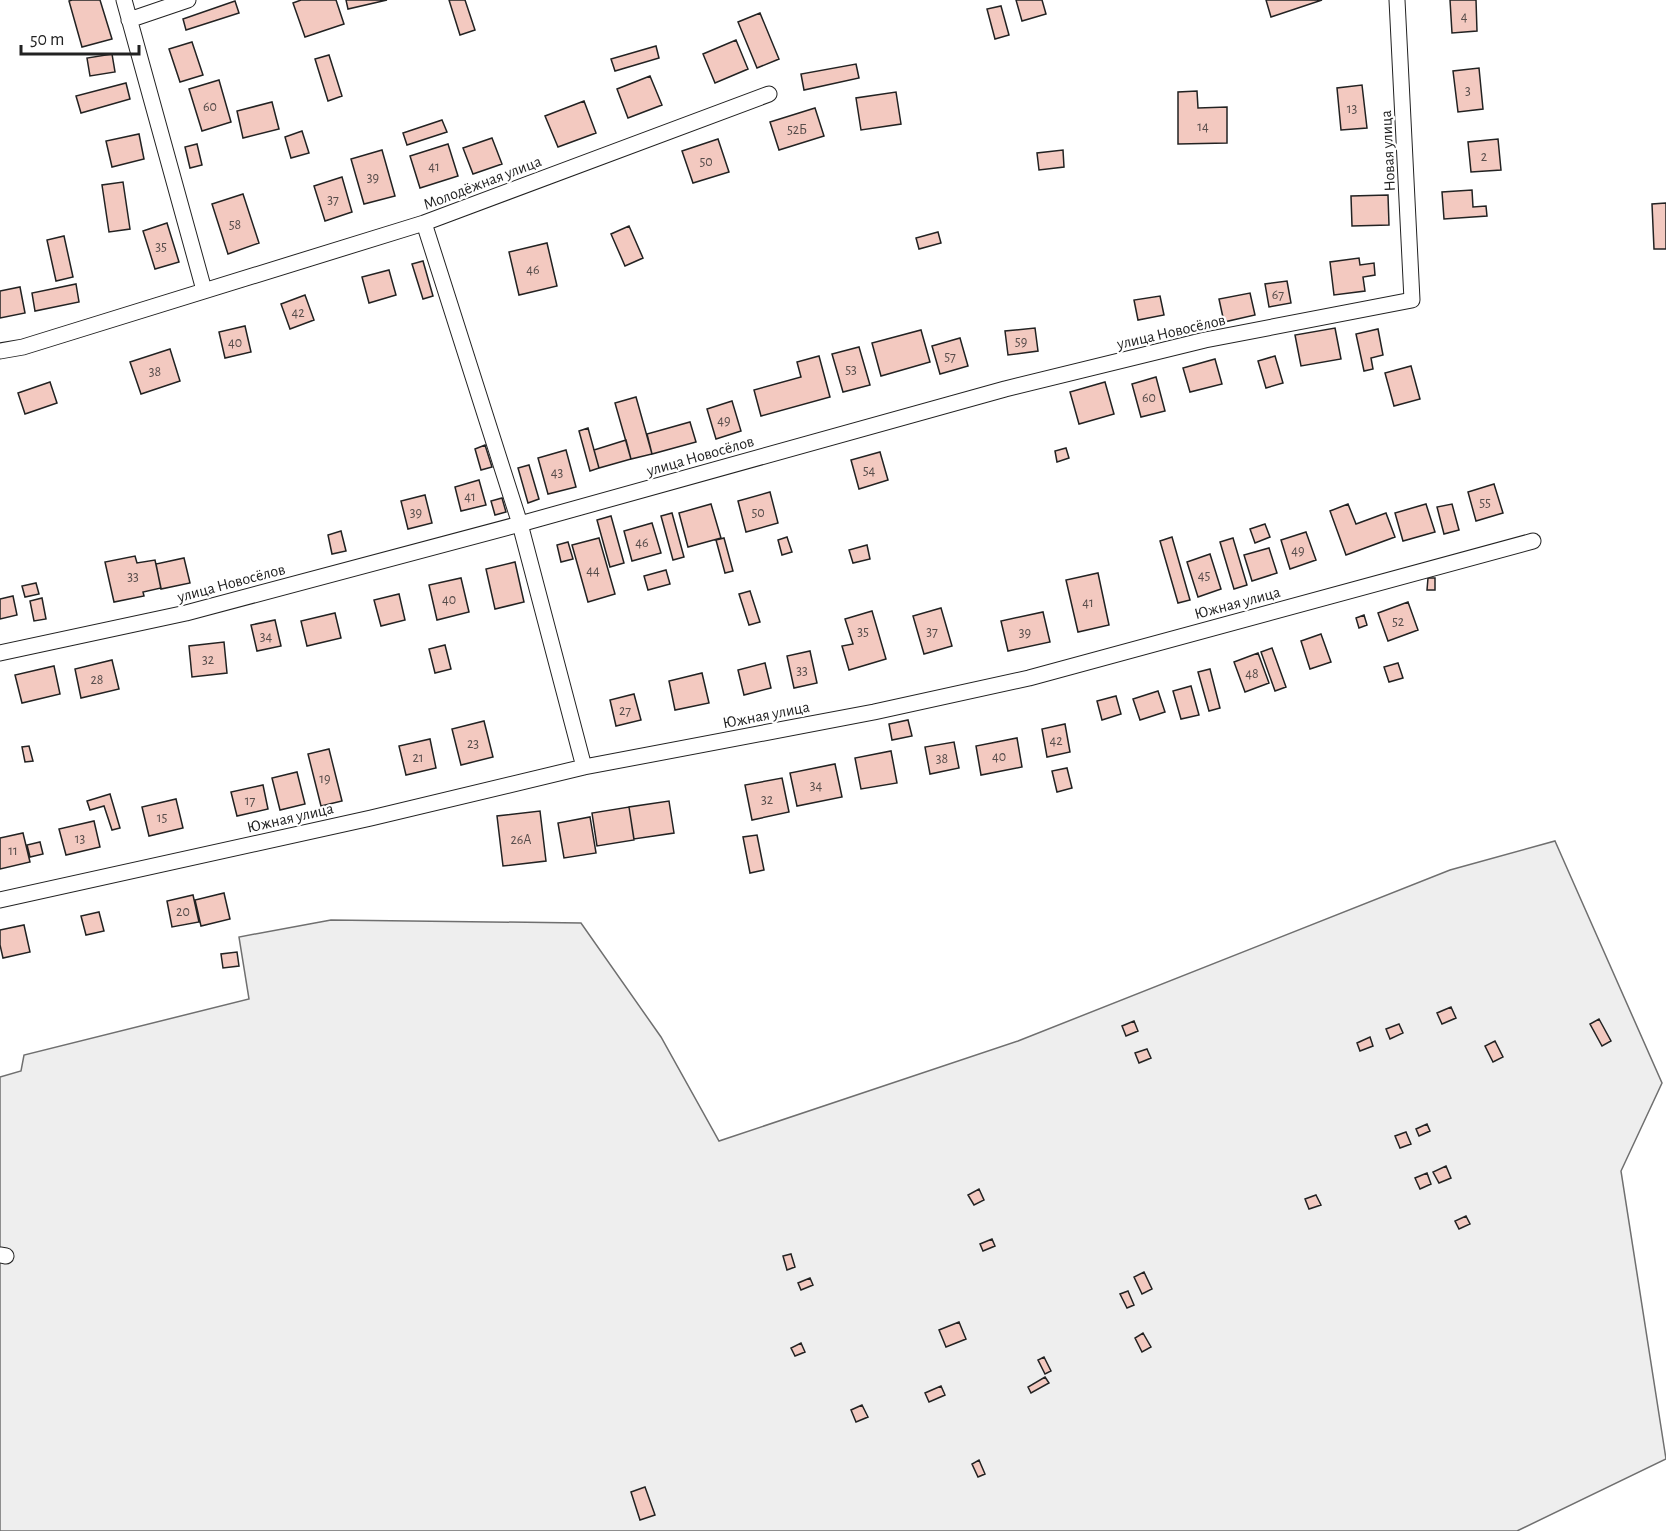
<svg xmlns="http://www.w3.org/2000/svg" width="1666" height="1531" font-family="'Alegreya Sans',sans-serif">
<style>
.green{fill:#eee;stroke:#6f6f6f;stroke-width:1.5}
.building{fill:#f3c9c0;stroke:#222;stroke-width:1.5}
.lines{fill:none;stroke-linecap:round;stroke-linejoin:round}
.minor-casing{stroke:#222;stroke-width:17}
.minor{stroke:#fff;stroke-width:15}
.labels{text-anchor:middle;stroke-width:4.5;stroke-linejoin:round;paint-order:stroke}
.number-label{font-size:14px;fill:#564c4a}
.street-label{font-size:16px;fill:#222;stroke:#fff}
</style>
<rect width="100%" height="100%" fill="#fff"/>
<path class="green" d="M1555,841L1662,1083L1621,1171L1666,1459L1517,1531H0V1077L21,1071L24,1055L249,999L239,937L331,920L581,923L661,1037L719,1141L1018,1041L1450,870Z"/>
<path class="building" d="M72,0H100L112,39L82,47L69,1Z
M301,0H336L344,24L305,37L293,3Z
M346,0H387L348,9Z
M449,0H465L475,30L460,35Z
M1016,0H1042L1046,14L1022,21Z
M1266,0H1322L1271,17Z
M1450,0H1476L1477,31L1452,33Z
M235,1L239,13L186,30L183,19Z
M1001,6L1009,35L995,39L987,9Z
M760,13L779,59L757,68L738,22Z
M736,40L748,69L715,83L703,54Z
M192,42L203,75L180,82L169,49Z
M656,46L659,58L615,71L611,59Z
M112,54L115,72L90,76L87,58Z
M329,55L342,96L328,101L315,59Z
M856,64L859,78L804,90L801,74Z
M1479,68L1483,109L1458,112L1453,71Z
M650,76L662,105L628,118L617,89Z
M219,80L231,122L202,131L189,89Z
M126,83L130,99L81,113L76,96Z
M1362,85L1367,128L1341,130L1337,88Z
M1197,91L1198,108L1227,107V143L1178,144V92Z
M896,92L901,124L861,130L856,98Z
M584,101L596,133L558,147L545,116Z
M272,102L279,129L243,138L237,111Z
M815,108L824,136L779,150L770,122Z
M442,120L447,132L407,145L403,133Z
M302,131L309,153L291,158L285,137Z
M139,134L144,159L112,167L106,141Z
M492,138L502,164L473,174L463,148Z
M718,139L729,172L693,183L682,151Z
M1498,139L1501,170L1471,172L1468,142Z
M197,144L202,165L190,168L185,147Z
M448,144L458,176L420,188L410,156Z
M382,150L395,196L364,204L351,159Z
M1063,150L1064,167L1039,170L1037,153Z
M342,177L352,212L325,221L314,186Z
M123,182L130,229L109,232L102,185Z
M1472,190L1473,207L1486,206L1487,216L1444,219L1442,192Z
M243,194L259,243L228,254L212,204Z
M1388,195L1389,225L1352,226L1351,196Z
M1666,203V249H1654L1652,204Z
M167,223L179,262L155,269L143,231Z
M629,226L643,258L625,266L611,234Z
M938,232L941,243L919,249L916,238Z
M64,236L73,277L56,281L47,240Z
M547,243L557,286L519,295L509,252Z
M1359,258L1360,265L1374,263L1375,275L1363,277L1365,291L1334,295L1330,262Z
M423,261L433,296L423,299L412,264Z
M389,270L396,295L369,303L362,277Z
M1287,281L1291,303L1269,307L1265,284Z
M76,284L79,302L35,311L32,293Z
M20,287L25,313L0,318V291Z
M1250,293L1255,315L1224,322L1219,299Z
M305,295L314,320L290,329L281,304Z
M1160,296L1164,315L1138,320L1134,300Z
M245,326L251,352L225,358L219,332Z
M1035,328L1038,351L1008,355L1005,331Z
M1335,328L1341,359L1301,366L1295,335Z
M1378,329L1383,355L1371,358L1373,369L1364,371L1356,334Z
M921,330L930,362L881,376L872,343Z
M960,338L968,366L940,374L932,346Z
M859,347L870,385L843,392L832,354Z
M170,349L180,381L141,394L130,362Z
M819,356L830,397L761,416L754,390L801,377L797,362Z
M1275,356L1283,383L1266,388L1258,361Z
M1215,359L1222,384L1190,392L1183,368Z
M1411,366L1420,399L1394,406L1385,373Z
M1156,377L1165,411L1141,417L1132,384Z
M50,382L57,403L25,414L18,393Z
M1105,382L1114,414L1079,424L1070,392Z
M636,397L652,454L631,459L615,403Z
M732,401L741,431L716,439L707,409Z
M690,422L696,442L652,454L647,434Z
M588,428L599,468L590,471L579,431Z
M626,440L631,459L599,468L594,450Z
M485,445L492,467L481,470L475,449Z
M1066,448L1069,458L1057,462L1055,451Z
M566,450L576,487L548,494L538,458Z
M880,452L888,480L859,489L851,460Z
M529,465L539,499L528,503L518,468Z
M479,480L486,505L461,511L455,487Z
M1494,484L1503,513L1476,521L1468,492Z
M770,492L778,523L746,532L738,501Z
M425,495L432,523L408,529L401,501Z
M502,498L506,512L495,515L491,501Z
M711,504L721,538L688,547L679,513Z
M1348,504L1356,524L1386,513L1395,537L1346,555L1330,511Z
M1426,504L1435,532L1403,541L1395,513Z
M1452,504L1459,530L1444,534L1437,507Z
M672,513L684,557L673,560L661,516Z
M611,516L624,563L610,567L597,520Z
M652,523L661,553L632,561L624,531Z
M1265,524L1270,537L1255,543L1250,529Z
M341,531L346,551L332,554L328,535Z
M1306,532L1316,560L1290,569L1281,540Z
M787,537L792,552L782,555L778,540Z
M1172,537L1190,600L1178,603L1160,541Z
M599,538L615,594L588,602L572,545Z
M724,538L733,571L725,573L716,540Z
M1233,538L1247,585L1234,589L1220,542Z
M568,542L573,559L561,562L557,545Z
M867,545L870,559L853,563L849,550Z
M1269,548L1277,573L1252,581L1244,555Z
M1210,554L1221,589L1198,597L1187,562Z
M135,556L137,563L155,560L161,588L143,592L144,596L114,602L105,562Z
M184,558L190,583L161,589L156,564Z
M515,562L524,602L495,609L486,569Z
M666,570L670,584L648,590L644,576Z
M1098,573L1109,625L1078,632L1066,580Z
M461,578L469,612L437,620L429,585Z
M1428,578H1435V590H1427Z
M36,583L39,594L25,597L22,586Z
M750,591L760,622L749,625L739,594Z
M399,594L405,620L381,626L374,600Z
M13,596L17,615L0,619V599Z
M42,598L46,619L34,621L30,601Z
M1408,602L1418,630L1388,641L1378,613Z
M941,608L952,646L924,654L913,616Z
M872,611L886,659L849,670L842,646L853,644L845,619Z
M1043,612L1050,642L1008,651L1001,621Z
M335,613L341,638L307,646L301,621Z
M1364,615L1367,625L1359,628L1356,618Z
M275,620L281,646L257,651L251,625Z
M1321,634L1331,662L1310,669L1301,641Z
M224,642L227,673L192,677L189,646Z
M445,645L451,669L435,673L429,649Z
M1272,648L1286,687L1275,691L1261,652Z
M810,651L817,683L794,688L787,656Z
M1258,653L1269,683L1245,692L1234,662Z
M112,660L119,689L81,698L75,669Z
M765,663L771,688L744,695L738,670Z
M1398,663L1403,678L1389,682L1384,667Z
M54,666L60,694L22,703L15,675Z
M1210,669L1220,708L1209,711L1198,672Z
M702,673L709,703L675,710L669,681Z
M1191,686L1199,715L1181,719L1173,691Z
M1158,691L1165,712L1140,720L1133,699Z
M634,694L641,720L616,726L610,700Z
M1116,696L1121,714L1102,720L1097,701Z
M908,720L912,736L892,740L889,724Z
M484,721L493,757L461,765L452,729Z
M1065,724L1070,752L1047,757L1042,729Z
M1017,738L1022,767L981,775L976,746Z
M430,739L436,768L406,775L399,746Z
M954,742L959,768L930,774L925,747Z
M29,746L33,761L25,762L22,747Z
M329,749L342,801L321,806L308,754Z
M891,751L897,783L861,789L855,758Z
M835,764L842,797L797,806L790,773Z
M1067,768L1072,788L1057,792L1052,771Z
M297,772L305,804L280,810L272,778Z
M782,778L789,812L752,820L745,785Z
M263,785L268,809L237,816L231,792Z
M110,794L120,828L112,830L104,806L90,810L87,801Z
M176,799L183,828L149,836L142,807Z
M669,801L674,833L634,839L629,807Z
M629,807L634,840L597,846L592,813Z
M540,811L546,861L503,866L497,816Z
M590,817L596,853L564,858L558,823Z
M94,821L100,847L66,855L59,829Z
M23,833L30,862L0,869V838Z
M757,835L764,870L750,873L743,837Z
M40,842L43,854L30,857L27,845Z
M224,893L230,919L201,926L195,900Z
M193,895L199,922L172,927L167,901Z
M99,912L104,931L86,935L81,916Z
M24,925L30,952L3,958L0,945V930Z
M237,952L239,966L223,968L221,954Z
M1451,1007L1456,1018L1442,1024L1437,1013Z
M1599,1019L1611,1041L1602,1046L1590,1024Z
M1134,1021L1138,1031L1126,1036L1122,1026Z
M1399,1024L1403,1033L1390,1039L1386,1029Z
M1370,1037L1373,1046L1360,1051L1357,1043Z
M1495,1041L1503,1057L1493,1062L1485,1046Z
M1147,1049L1151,1058L1139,1063L1135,1053Z
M1427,1124L1430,1131L1419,1136L1416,1129Z
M1406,1132L1411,1144L1400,1148L1395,1136Z
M1446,1166L1451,1178L1439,1183L1433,1172Z
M1427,1173L1431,1184L1420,1189L1415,1178Z
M979,1189L984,1200L974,1205L968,1195Z
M1316,1195L1321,1205L1309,1209L1305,1199Z
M1466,1216L1470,1224L1459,1229L1455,1221Z
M992,1239L995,1246L983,1251L980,1244Z
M791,1254L795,1267L787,1270L783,1256Z
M1144,1272L1152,1289L1142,1294L1134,1277Z
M810,1278L813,1285L801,1290L798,1283Z
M1128,1291L1134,1305L1127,1308L1120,1294Z
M959,1322L966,1339L946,1347L939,1330Z
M1143,1333L1151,1347L1142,1352L1135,1338Z
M801,1343L805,1352L795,1356L791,1348Z
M1044,1357L1051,1371L1045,1374L1038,1360Z
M1045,1377L1049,1383L1031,1393L1028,1387Z
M941,1386L945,1395L929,1402L925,1393Z
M862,1405L868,1417L856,1422L851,1410Z
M979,1460L985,1474L978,1477L972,1464Z
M645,1487L655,1515L640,1520L631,1492Z"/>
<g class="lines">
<defs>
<path id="minor" d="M124,0L204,290
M129,20L188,0
M424,223L520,524L584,767
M0,351L23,347L424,223L769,94
M0,653L186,613L520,524L1005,389L1205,340L1412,300L1397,0
M0,900L371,818L584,767L874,712L1029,678L1533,541
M0,1255L6,1256"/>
</defs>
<use href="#minor" class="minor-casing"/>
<use href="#minor" class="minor"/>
</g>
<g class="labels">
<g class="number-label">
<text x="1464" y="21">4</text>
<text x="1468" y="95">3</text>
<text x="210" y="111">60</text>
<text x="1352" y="113">13</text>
<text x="1203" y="131">14</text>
<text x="797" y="134">52Б</text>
<text x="1484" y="161">2</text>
<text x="706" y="166">50</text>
<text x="434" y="171">41</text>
<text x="373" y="182">39</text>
<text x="333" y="204">37</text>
<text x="235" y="229">58</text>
<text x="161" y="251">35</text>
<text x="533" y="274">46</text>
<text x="1278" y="299">67</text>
<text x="298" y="317">42</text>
<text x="1021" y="346">59</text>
<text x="235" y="347">40</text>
<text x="950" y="361">57</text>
<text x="851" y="374">53</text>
<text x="155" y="376">38</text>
<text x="1149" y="402">60</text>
<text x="724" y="425">49</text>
<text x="869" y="475">54</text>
<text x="557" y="477">43</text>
<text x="470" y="501">41</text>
<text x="1485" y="507">55</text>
<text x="416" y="517">39</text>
<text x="758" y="517">50</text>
<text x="642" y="547">46</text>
<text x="1298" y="555">49</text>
<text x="593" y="575">44</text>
<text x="1204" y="580">45</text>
<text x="133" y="581">33</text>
<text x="449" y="604">40</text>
<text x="1088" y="607">41</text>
<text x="1398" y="626">52</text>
<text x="863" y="636">35</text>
<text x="932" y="636">37</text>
<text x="1025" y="637">39</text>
<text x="266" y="641">34</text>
<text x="208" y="664">32</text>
<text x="802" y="675">33</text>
<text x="1252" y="678">48</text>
<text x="97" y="684">28</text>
<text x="625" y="715">27</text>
<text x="1056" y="745">42</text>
<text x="473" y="748">23</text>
<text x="999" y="761">40</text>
<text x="418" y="762">21</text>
<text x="942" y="763">38</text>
<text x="325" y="783">19</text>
<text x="816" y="790">34</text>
<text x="767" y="804">32</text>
<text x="250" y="805">17</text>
<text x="162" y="822">15</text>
<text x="80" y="843">13</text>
<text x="521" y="844">26А</text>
<text x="13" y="855">11</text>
<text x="183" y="916">20</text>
</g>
<g class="street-label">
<text transform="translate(1387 151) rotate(-93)" y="6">Новая улица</text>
<text transform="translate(482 182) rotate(-21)" y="6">Молодёжная улица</text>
<text transform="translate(1171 331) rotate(-13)" y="6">улица Новосёлов</text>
<text transform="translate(700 455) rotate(-16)" y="6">улица Новосёлов</text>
<text transform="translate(231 582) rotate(-15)" y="6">улица Новосёлов</text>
<text transform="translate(1237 602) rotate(-15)" y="6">Южная улица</text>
<text transform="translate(766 714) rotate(-11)" y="6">Южная улица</text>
<text transform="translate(290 817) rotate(-13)" y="6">Южная улица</text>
</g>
</g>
<path d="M21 45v9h118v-9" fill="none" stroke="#222222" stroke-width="3"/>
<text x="30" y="45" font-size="18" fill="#222222" stroke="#ffffff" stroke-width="4.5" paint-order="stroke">50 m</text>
</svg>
